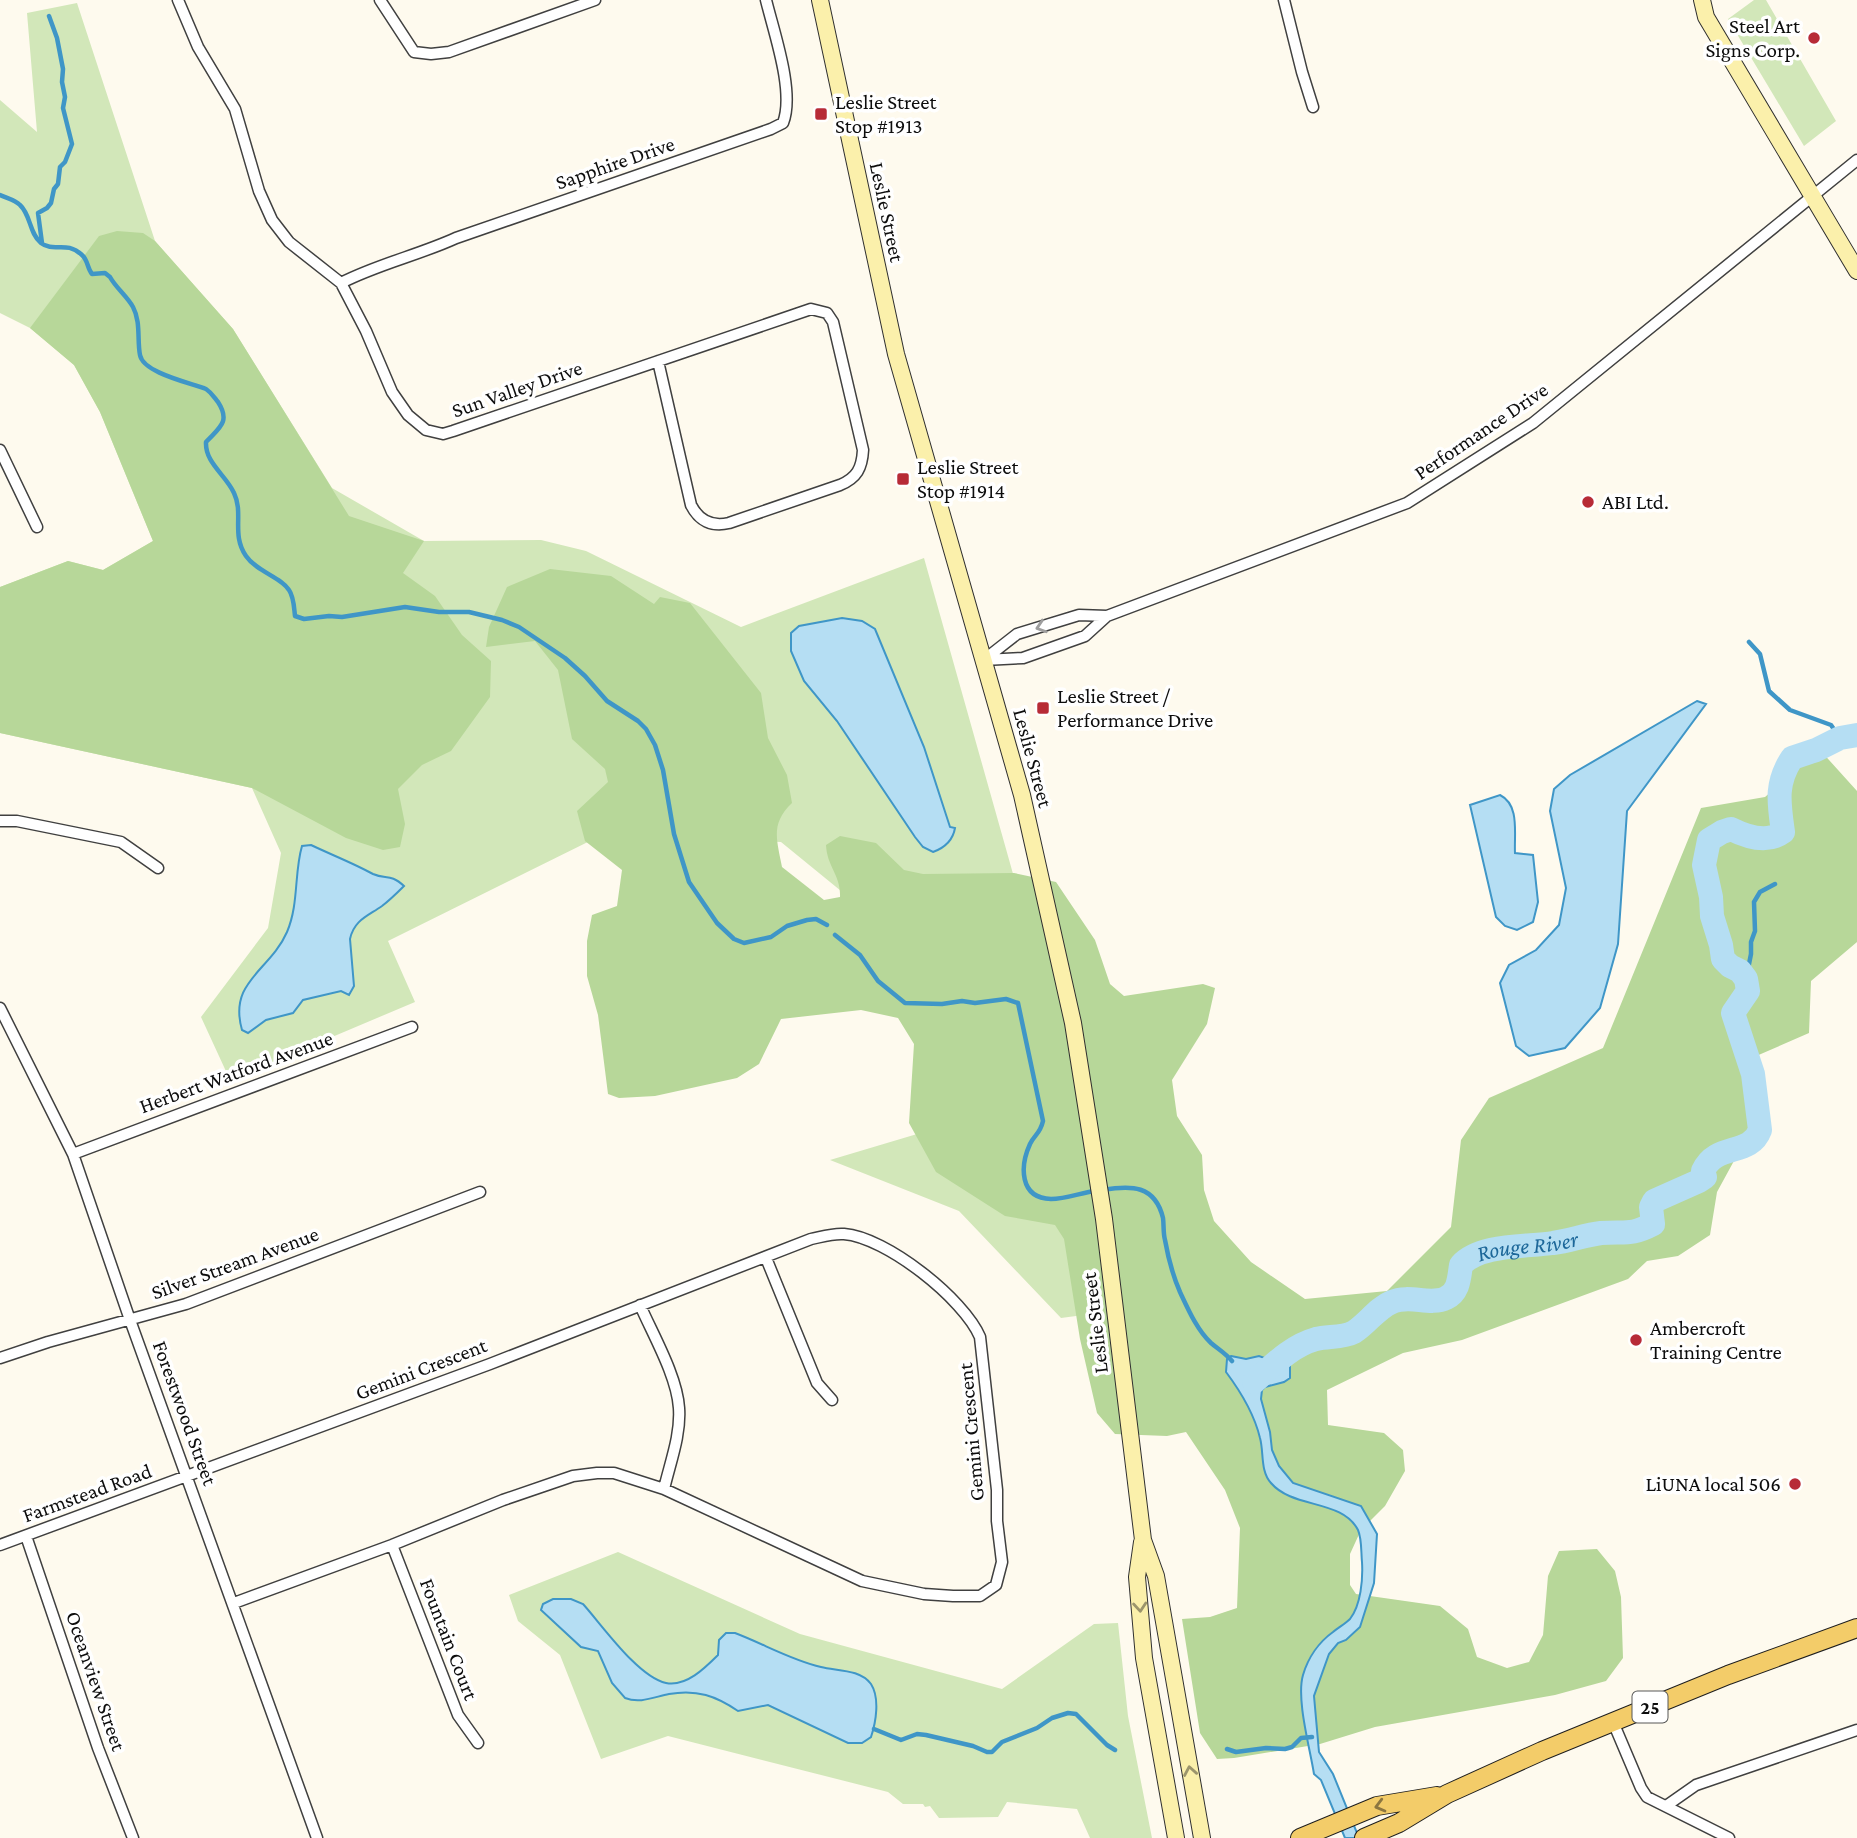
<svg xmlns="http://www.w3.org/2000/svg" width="1857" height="1838" font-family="'Crimson Pro',serif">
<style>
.green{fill:#d2e7b9}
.forest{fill:#b7d799}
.water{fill:#b5def3;stroke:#3f96c7;stroke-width:2}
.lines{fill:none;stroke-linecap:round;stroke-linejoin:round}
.stream{stroke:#3f96c7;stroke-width:4.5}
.river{stroke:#b5def3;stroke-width:24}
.street-casing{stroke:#404040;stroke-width:13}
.secondary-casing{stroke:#2f2f2f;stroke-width:18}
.primary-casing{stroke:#1e1e1e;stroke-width:20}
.street{stroke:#fff;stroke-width:10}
.secondary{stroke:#fbf0ab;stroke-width:16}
.primary{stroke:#f3cc69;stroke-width:18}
.oneway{stroke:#9e9e9e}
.oneway2{stroke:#9c956c}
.oneway3{stroke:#8c7640}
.poi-dot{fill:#b72b37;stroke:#fff;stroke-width:2.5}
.labels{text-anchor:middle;stroke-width:7;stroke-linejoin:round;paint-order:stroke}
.shield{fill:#fff;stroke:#565656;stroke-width:2}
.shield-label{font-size:19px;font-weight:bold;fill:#0d0d0d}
.poi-label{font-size:21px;fill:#0d0d0d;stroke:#fff;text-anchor:start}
.street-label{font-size:21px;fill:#0d0d0d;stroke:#fff}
.water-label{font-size:23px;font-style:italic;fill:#1c6799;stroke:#fff}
</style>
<rect width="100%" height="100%" fill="#fefaee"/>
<path class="green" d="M1754,0H1766L1836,121L1804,146L1728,19Z
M77,3L155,241L233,329L332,488L424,541L541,540L586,551L741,627L924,558L1026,920L1091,1314L1061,1318L959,1211L830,1160L964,1120L906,944L781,842L604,834L388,941L415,1002L230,1080L201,1017L268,928L281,853L252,788L0,733V587L68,561L103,570L153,541L100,412L74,365L30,328L0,313V100L37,132L27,13Z
M618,1552L800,1634L1002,1689L1094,1624L1118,1623L1128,1716L1152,1838H1090L1077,1809L1007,1802L998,1817L939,1818L930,1806L925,1807L923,1804H903L888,1792L668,1736L601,1759L560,1655L518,1621L509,1595Z"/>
<path class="forest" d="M117,231L143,233L155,241L233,329L349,516L424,541L403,573L435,596L462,635L491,661L490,697L451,751L422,765L398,789L405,824L400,847L383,850L346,838L252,788L0,733V587L68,561L103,570L153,541L100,412L74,365L30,328L99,236Z
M550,569L611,576L654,604L660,597L690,603L761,693L768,738L787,775L792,803C770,824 777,840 782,867L824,900L840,897C841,875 827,867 826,845L840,836L876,843L904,870L923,874L1014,873L1056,882L1095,940L1110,984L1124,996L1203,984L1215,988L1207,1024L1172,1080L1177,1116L1202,1155L1204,1190L1214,1221L1251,1262L1305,1299L1387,1291L1451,1227L1461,1140L1489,1098L1603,1048L1701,808L1765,797L1820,750L1857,791V942L1811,981L1809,1033L1747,1060L1753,1099V1126L1717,1192L1710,1235L1678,1256L1647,1261L1628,1279L1462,1340L1403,1353L1327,1390L1328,1425L1384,1433L1403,1450L1405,1471L1385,1506L1361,1530L1350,1554V1585L1356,1594L1440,1606L1468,1629L1477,1657L1507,1668L1529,1662L1543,1635L1548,1576L1559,1551L1597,1549L1615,1571L1621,1597L1623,1658L1606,1681L1555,1695L1375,1727L1320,1744L1234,1758L1217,1759L1200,1733L1182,1619L1210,1617L1237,1608L1240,1528L1225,1490L1186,1432L1167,1436L1115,1434L1097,1413L1080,1339L1064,1239L1055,1225L1005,1216L936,1172L909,1123L914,1044L898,1018L861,1010L781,1019L759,1064L737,1078L655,1096L619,1098L608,1094L598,1015L587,976V941L592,915L617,906L622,870L585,841L577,811L608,782L605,769L572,739L558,670L535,641L486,647L489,627L507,587Z"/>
<path class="water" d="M842,618L862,621L875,629L924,747L950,827L955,828C953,840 944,848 933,852L923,847L915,837L837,721L804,681L791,651V633L799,626Z
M1697,701L1706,704L1627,811L1618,944L1600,1008L1565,1048L1529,1056L1516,1046L1500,983L1509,965L1536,950L1559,925L1566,888L1550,811L1554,789L1570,775Z
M1500,795C1520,805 1514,833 1515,853L1533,855L1538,902L1533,922L1517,930L1505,926L1496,917L1470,805Z
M311,845C332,855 353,863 373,874C386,880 390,873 404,886C397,893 390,900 382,906C368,916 354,920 350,939L354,986L349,995L341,991L303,1000L293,1013L266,1020L248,1033L242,1030C228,981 270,971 287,932C299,904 294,873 302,846Z
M1231,1356L1246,1359L1259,1356L1273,1361H1290V1378L1284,1382L1265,1387L1262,1390L1261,1399L1270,1432L1272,1450L1279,1466L1293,1483L1361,1506L1377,1534L1374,1583L1360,1627L1346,1640L1338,1643L1329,1654L1314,1696L1319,1752L1333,1774L1359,1838H1345L1321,1780L1314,1774C1310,1748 1296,1699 1303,1675C1308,1658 1319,1642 1333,1632C1339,1627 1345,1624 1350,1619C1361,1605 1363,1579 1362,1562C1361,1553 1362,1539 1358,1530C1342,1499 1293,1509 1271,1483C1260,1471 1264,1452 1260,1438C1254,1413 1241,1392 1226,1372L1227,1359Z
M553,1599H571L583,1604C602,1625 638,1677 666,1683C686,1687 705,1668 718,1655L719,1640L726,1633H735C764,1644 791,1660 821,1667C837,1671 860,1669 871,1684C880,1698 876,1722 871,1737L862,1743H848L768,1705L738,1711C716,1696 697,1689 669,1694C654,1697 640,1704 625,1698L612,1683L598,1651L581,1647L541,1610L543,1604Z"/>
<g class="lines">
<path class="stream" d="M0,195C6,198 15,200 20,205C31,215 29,233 41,243C54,253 66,240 82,255C88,260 87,268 92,274L105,273L110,277C116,288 127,296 133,307C141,322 137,340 140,355C143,373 191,383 206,389C212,393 214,397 218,402C231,422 219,428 206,442C205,463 226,475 234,493C244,514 231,534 246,556C257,572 281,577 289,590C294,597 294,608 295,616L304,619L329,616L342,617L405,607L439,612H469L502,620L519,627L565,658L585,676L607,701L638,721L646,729L655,745L663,770L674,834L689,882L717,923L734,939L744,943L771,937L787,926L807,920L816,919L827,925
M42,243L38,213L47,208L51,203L54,189L58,184L60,167L65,162L72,144L63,108L65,97L62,82L63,69L57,38L49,16
M1749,642L1760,654L1769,691L1790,710L1831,725L1840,738
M835,935L860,955L878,981L905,1003L942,1004L962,1001L975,1003L1006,999L1018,1003L1043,1121C1040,1134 1035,1134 1030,1144C1020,1166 1019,1198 1051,1199C1065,1199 1081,1193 1094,1191
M1746,979L1751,954V942L1755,931L1754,902L1760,892L1775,884
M1103,1190C1131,1185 1155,1185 1163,1218C1164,1225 1163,1233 1165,1240C1168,1257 1173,1276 1180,1292C1188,1309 1197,1330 1211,1343C1218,1349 1225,1353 1232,1361
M874,1729L901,1740L917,1734L926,1735L973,1746L987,1752H992L1002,1742L1037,1728L1052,1718L1068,1713L1076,1714L1107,1745L1115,1750
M1227,1749L1236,1752L1266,1748L1285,1749L1292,1747L1301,1738L1312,1737"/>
<path class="river" id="s1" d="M1254,1382C1273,1365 1291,1346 1316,1339C1328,1336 1343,1338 1354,1332C1368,1323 1377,1308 1392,1302C1410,1294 1430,1306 1446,1298C1459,1292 1459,1278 1461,1265C1480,1244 1526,1247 1553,1243C1569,1241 1585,1235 1601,1233C1625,1231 1630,1236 1653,1224L1651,1207L1654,1201L1699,1181L1705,1177L1703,1171C1716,1142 1750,1157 1760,1130L1753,1074L1733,1013L1748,991L1746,979L1740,971L1730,966L1723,959L1721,945L1712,916L1711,897L1704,865L1709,840L1722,832L1731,829C1747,837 1767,844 1783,832C1779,803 1775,784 1792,758L1816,750L1840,738L1857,735"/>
<defs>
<path id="street" d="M178,0L198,47L235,109L259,191L272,220L289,242L341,283L366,331L392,392L408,415L426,430L443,434L453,431L811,309L827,313L833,322L863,450C862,468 857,478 840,485L729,523C712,527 699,521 691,505L658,361
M380,0L414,52L431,54L449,52L595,0
M1284,0L1302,72L1313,107
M341,283C378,264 419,255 456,238L771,129L783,123C795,92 774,33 766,0
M0,450L37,527
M985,659L1017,634L1079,615L1107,616
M984,660L1023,658L1085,636L1107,616L1407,503L1533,423L1857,160
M0,821H17L121,842L158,868
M0,1008L73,1154L130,1320L317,1838
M73,1154L412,1027
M766,1258L817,1383L832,1400
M640,1305C653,1335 677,1376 679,1408C681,1435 670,1463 664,1489
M0,1358L48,1342L186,1304L480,1192
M26,1536L98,1748L133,1838
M0,1545L490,1364L811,1239C821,1237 833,1233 844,1234C886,1237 964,1299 980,1337L997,1490V1521L1002,1562L996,1585L980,1596H953L924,1594L862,1581L664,1489L614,1473H597L573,1476L503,1500L392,1545L234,1603
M392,1545L458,1715L478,1743
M1613,1722L1641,1788L1647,1797L1729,1838
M1666,1806L1696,1785L1857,1730"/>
<path id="secondary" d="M820,0L896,354L1022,795L1073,1023L1104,1219L1143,1540L1156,1576L1202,1838
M1702,0L1706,17L1857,271
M1142,1542L1137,1577L1144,1658L1176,1838"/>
<path id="primary" d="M1300,1838L1377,1806L1437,1796
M1364,1838L1399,1823L1447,1794L1542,1751L1728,1675L1857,1628"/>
</defs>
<use href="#street" class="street-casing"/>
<use href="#secondary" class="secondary-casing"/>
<use href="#primary" class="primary-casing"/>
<use href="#street" class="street"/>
<use href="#secondary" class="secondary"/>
<use href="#primary" class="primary"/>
</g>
<defs><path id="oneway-chevron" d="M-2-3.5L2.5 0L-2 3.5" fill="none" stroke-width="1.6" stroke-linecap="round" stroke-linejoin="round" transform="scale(1.75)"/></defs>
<use class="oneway" href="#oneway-chevron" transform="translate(1041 627) rotate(162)"/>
<g class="oneway2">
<use href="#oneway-chevron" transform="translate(1140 1607) rotate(85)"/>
<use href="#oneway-chevron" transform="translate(1190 1771) rotate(-100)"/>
</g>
<use class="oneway3" href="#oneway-chevron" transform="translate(1380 1806) rotate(165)"/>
<g class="poi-dot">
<circle cx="1814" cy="38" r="7"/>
<rect x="814" y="107" width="14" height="14" rx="3.5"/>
<rect x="896" y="472" width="14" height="14" rx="3.5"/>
<circle cx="1588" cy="502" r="7"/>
<rect x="1036" y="701" width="14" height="14" rx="3.5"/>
<circle cx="1636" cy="1340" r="7"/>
<circle cx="1795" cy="1484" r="7"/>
</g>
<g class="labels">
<rect class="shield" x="1632.5" y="1691.5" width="35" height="31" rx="5"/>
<g class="shield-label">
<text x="1650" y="1714">25</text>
</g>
<g class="poi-label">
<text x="1800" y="33" text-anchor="end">Steel Art<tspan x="1800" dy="24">Signs Corp.</tspan></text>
<text x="835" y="109">Leslie Street<tspan x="835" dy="24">Stop #1913</tspan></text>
<text x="917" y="474">Leslie Street<tspan x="917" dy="24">Stop #1914</tspan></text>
<text x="1602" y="509">ABI Ltd.</text>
<text x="1057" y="703">Leslie Street /<tspan x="1057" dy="24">Performance Drive</tspan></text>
<text x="1650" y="1335">Ambercroft<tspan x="1650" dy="24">Training Centre</tspan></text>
<text x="1781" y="1491" text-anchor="end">LiUNA local 506</text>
</g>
<g class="street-label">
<text transform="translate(615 163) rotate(-19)" y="7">Sapphire Drive</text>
<text transform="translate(887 212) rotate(78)" y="7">Leslie Street</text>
<text transform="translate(517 389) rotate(-19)" y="7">Sun Valley Drive</text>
<text transform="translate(1481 431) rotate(-34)" y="7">Performance Drive</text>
<text transform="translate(1033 758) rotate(75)" y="7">Leslie Street</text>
<text transform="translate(236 1072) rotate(-20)" y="7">Herbert Watford Avenue</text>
<text transform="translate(235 1263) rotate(-20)" y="7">Silver Stream Avenue</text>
<text transform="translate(1095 1323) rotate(-97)" y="7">Leslie Street</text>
<text transform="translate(421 1369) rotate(-21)" y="7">Gemini Crescent</text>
<text transform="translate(185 1413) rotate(70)" y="7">Forestwood Street</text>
<text transform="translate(971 1432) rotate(-95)" y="7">Gemini Crescent</text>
<text transform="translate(87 1493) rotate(-20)" y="7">Farmstead Road</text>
<text transform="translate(449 1639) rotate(69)" y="7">Fountain Court</text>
<text transform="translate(96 1681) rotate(71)" y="7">Oceanview Street</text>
</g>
<g class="water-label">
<text dy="8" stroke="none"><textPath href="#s1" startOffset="327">Rouge River</textPath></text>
</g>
</g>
</svg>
